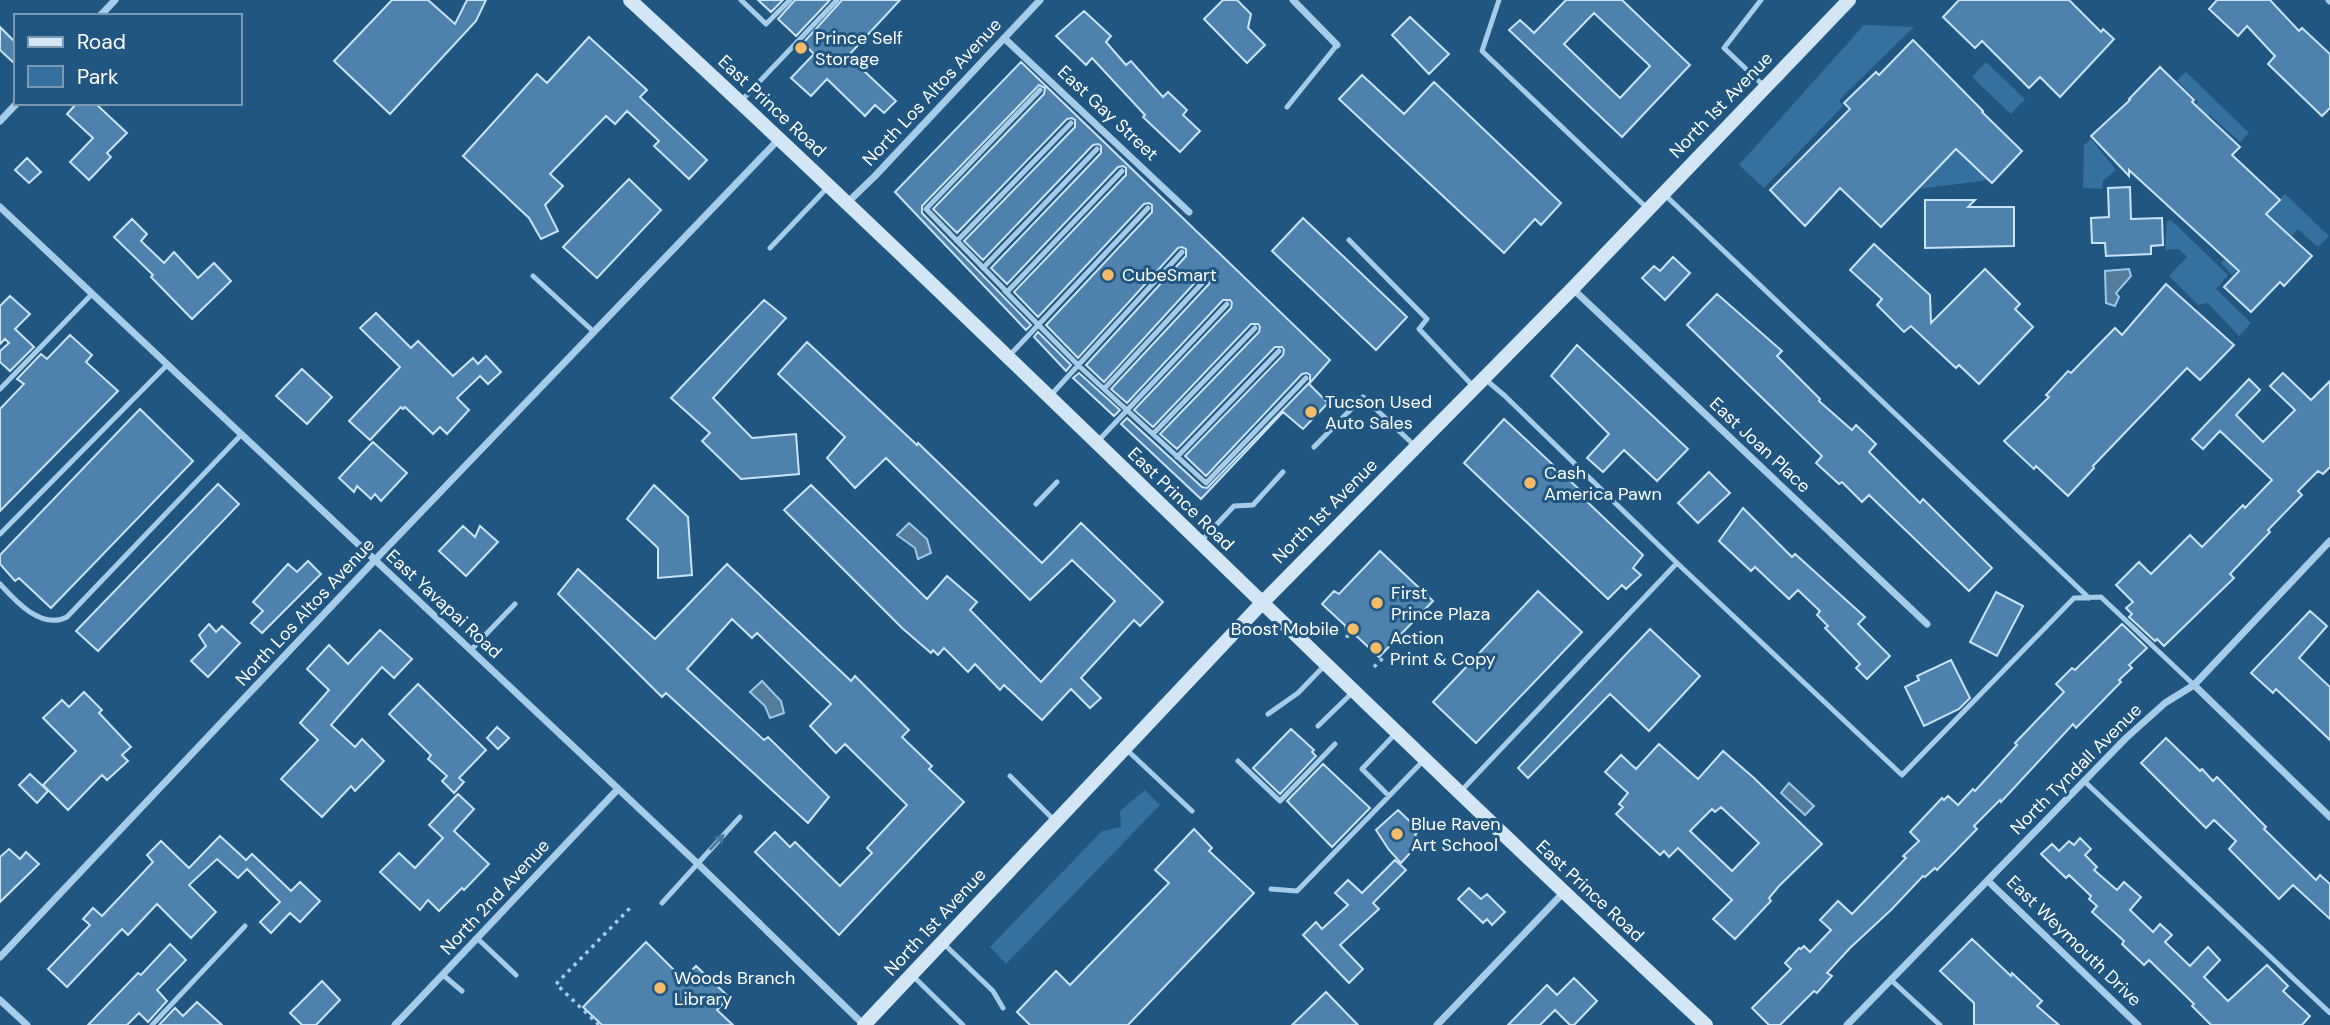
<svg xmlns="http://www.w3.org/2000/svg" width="2330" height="1025" font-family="'DM Sans',sans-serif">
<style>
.green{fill:#35709f}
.water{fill:#557c9a;stroke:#9bc8e9;stroke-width:2}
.building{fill:#4e82ac;stroke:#cbe3f6;stroke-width:2;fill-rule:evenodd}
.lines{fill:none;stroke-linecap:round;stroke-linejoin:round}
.path{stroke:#a7cce8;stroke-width:3.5;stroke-dasharray:3.5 5;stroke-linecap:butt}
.service{stroke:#a7cce8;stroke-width:5}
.minor{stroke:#a7cce8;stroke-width:7}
.secondary{stroke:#d2e6f6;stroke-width:14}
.oneway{fill:#4979a0}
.poi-dot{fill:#f4bc69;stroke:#215681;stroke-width:2.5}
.labels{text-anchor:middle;stroke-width:6;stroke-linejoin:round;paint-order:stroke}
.poi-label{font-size:18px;fill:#fff;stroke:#215681;text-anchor:start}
.street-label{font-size:18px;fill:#fff;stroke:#215681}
</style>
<rect width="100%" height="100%" fill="#215681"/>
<path class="green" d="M1864,25L1914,27L1842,97L1839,101L1843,106L1764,188L1739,165Z
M1986,62L2025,99L2011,114L1972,77Z
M2186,72L2249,133L2240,142L2210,115L2177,147L2143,169L2140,182L2127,170L2167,134L2198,102L2177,80Z
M2091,139L2116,170L2103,181L2102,189L2083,188L2084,145Z
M1950,143L1989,180L1918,189L1938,167Z
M2285,194L2329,236L2318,247L2298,229L2291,237L2251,255L2232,275L2221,263Z
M2171,220L2228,275L2216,289L2251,323L2239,336L2208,303L2198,305L2169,276L2187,257L2179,249L2165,250L2167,221Z
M1145,790L1160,805L1006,964L990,947L1102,831L1121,827L1120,811Z"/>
<path class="water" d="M2129,269L2131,276L2116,293L2119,297L2115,306L2106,303L2105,271Z
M909,523L927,539L931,553L918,559L915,548L897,535Z
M762,681L781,701L784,713L770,718L765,706L750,692Z
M1789,783L1814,806L1805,815L1781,793Z"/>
<path class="building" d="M392,0H428L455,24L467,0H486L476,21L390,114L334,61Z
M758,0H783L771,12Z
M795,0H830L796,36L778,19Z
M842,0H900L848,56L896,101L884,113L875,105L865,116L827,79L811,96L791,78L814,54L803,43Z
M1223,0H1237L1251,14L1248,28L1265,45L1247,63L1204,19Z
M1566,0H1622L1690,65L1622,137L1509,30L1520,20L1534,33ZM1594,13L1650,66L1620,98L1564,44Z
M1959,0H2069L2101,32L2103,29L2114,39L2060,97L2040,77L2029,88L1982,41L1975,48L1943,17Z
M2217,0H2270L2299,31L2302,28L2330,54V108L2322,116L2268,64L2275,56L2247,26L2238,36L2209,9Z
M1084,11L1111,36L1106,42L1126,65L1131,61L1163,97L1168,92L1187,110L1183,115L1200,131L1180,152L1143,117L1145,115L1092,58L1086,65L1056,36Z
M1410,17L1449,54L1429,74L1392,35Z
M0,27L16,43V65L0,50Z
M589,37L647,90L640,97L707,160L689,179L654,146L659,141L627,111L615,124L606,116L550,174L563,186L545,205L558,231L541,239L529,218L463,156L537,74L547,83Z
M1913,40L1983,111L1982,112L2022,151L1992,183L1956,149L1881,227L1840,188L1805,226L1770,190L1850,109L1844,103L1876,72L1879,75Z
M1021,62L1330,360L1309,384L1328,403L1303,429L1283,412L1201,499L1121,424L1127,418L1202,487L1207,488L1310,382V375L1307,373L1302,374L1206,476L1185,456L1283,355L1284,350L1282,347H1275L1177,449L1160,434L1259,332L1260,327L1258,324H1251L1153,427L1134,410L1231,308L1232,303L1230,300H1223L1127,403L1111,389L1209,284L1210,279L1208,276H1201L1104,382L1086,365L1186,256V249L1182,247L1178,248L1078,358L1046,325L1152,212V205L1149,203L1144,204L1038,317L1014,292L1126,175V168L1123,166L1118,167L1007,284L991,268L1101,153V146L1098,144L1093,145L983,260L964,241L1075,127V120L1072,118L1067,119L957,233L933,209L1044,94L1045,88L1039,85L922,206V213L1031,325L1026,330L895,192Z
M2160,67L2194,100L2192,102L2240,147L2232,155L2280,200L2266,214L2312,256L2284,286L2280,282L2251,312L2224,287L2239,271L2129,170V176L2091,136L2130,100L2129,99Z
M1362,75L1404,114L1434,82L1561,203L1541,225L1535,219L1504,253L1339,99Z
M77,103H95L127,133L107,153L111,157L89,180L70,162L93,138L67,114Z
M27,158L41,172L29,183L15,170Z
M629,179L661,210L597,278L563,247Z
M2130,187L2131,219L2162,218L2163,245L2151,246V254L2106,256L2105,243H2092L2091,218L2109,217L2108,188Z
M1925,200H1975L1968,207H2014V246L1925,248Z
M1303,218L1407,317L1376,350L1272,251Z
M132,219L147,234L141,241L164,263L174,252L198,278L214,263L231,281L192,319L151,277L153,275L114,237Z
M1874,244L1930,295L1931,323L1985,269L2020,304L2015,309L2033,327L1979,384L1959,365L1956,368L1911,326L1904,332L1877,305L1882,299L1850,270Z
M1673,257L1690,273L1665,300L1642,278L1654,266L1660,271Z
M2166,284L2234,345L2200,380L2187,368L2093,466L2094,468L2068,496L2036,466L2034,469L2004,441L2049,397L2046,395L2068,371L2071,373L2115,328L2122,335Z
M1717,294L1782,351L1777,356L1820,399L1819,401L1852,430L1856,425L1876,444L1869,452L1920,503L1923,499L1992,568L1969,591L1869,495L1862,502L1842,482L1839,484L1816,463L1822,456L1687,325Z
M10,296L30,314L15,329L34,347L10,371L0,362V351L9,343L5,339L0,344V306Z
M764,300L786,318L713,398L752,438L796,434L799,474L741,479L702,441L710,433L671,398Z
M376,313L411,348L418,341L453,376L473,358L478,364L486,356L501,372L488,384L480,376L457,398L469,410L447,434L440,427L433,434L405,407L403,409L401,407L370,440L349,421L400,367L360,328Z
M1038,332L1071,365L1066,371L1034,337Z
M70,335L92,355L86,362L118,391L0,511V409L24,384L17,379L41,354L47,359Z
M807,342L917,445L918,443L1042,563L1081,523L1163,602L1140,626L1134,620L1081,678L1101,698L1090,708L1071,689L1042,720L1004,685L1000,690L975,664L968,672L944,648L938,655L933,650L931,653L902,628L784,510L811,485L927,599L947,576L977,602L970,610L1041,682L1115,601L1072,560L1030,600L886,458L855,488L827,458L845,437L778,374Z
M1577,345L1688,449L1657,481L1624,450L1603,472L1587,458L1609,434L1551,376Z
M302,369L332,397L307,424L276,396Z
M1079,373L1120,410L1114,416L1073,378Z
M2283,373L2311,400L2330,381V467L2323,474L2318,471L2298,491L2302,495L2268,530L2270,532L2230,574L2234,578L2164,646L2157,639L2155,641L2129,617L2132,614L2126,608L2133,602L2116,585L2139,562L2151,574L2190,535L2202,547L2243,505L2245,508L2272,480L2220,431L2203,449L2192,439L2249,379L2260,390L2236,415L2263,442L2295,410L2270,386Z
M140,409L193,461L51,608L19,578L15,581L0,564V555Z
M1504,419L1582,492L1579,494L1643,555L1633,568L1641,575L1626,589L1622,585L1608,599L1464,463Z
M373,442L407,473L381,501L375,494L371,499L357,486L354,492L339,478Z
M1709,472L1730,493L1698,523L1678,503Z
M218,484L239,504L98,651L76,631Z
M654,485L688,517L692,575L658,578V548L627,519Z
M1743,508L1792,557L1795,554L1865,617L1858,624L1890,656L1867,679L1856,668L1860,664L1825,628L1828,626L1817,615L1820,611L1798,590L1789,599L1755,567L1751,571L1719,541Z
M463,526L475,537L480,526L498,542L466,576L439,551Z
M1380,551L1433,601L1379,657L1322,604L1334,591L1339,594Z
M308,561L321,574L262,633L251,623L263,611L253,602L288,564L297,572Z
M727,564L851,681L855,676L909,730L902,737L932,766L929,769L964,802L839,935L755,852L775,832L790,847L795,842L840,886L872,853L867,848L907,805L845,744L836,753L810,726L831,704L757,633L752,638L732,619L687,669L764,740L768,737L829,797L808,823L666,693L662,697L558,594L578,569L655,639Z
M1538,591L1582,632L1476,743L1433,702Z
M1996,592L2023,606L1997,656L1970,642Z
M2310,611L2327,626L2299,658L2330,687V740L2276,689L2273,693L2251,673Z
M209,624L216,632L222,626L240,643L208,677L191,661L206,646L199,635Z
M2122,624L2147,648L2129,665L2132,668L2119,680L2121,682L2076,728L2073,724L2001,802L2000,800L1974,826L1977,829L1937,870L1935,868L1925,877L1923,876L1892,909L1850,948L1827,973L1832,976L1817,993L1814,991L1780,1025H1769L1752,1008L1791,969L1785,963L1799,948L1801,949L1804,946L1810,952L1831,930L1820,920L1838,901L1852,914L1906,858L1903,856L1919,841L1910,832L1942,798L1944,800L1948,796L1958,805L1973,789L1975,791L2017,745L2015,743L2064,692L2056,684L2072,668L2075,670Z
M1650,629L1700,676L1649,731L1610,694L1528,778L1518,768Z
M380,630L412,659L394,678L382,667L331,725L355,747L362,739L384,761L355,791L351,786L322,817L281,779L318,740L300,723L329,690L307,669L329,645L348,664Z
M1951,660L1970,698L1959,709L1924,726L1905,687L1919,680L1917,676Z
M418,684L486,750L459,778L464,782L454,793L442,781L447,776L428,759L431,755L389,714Z
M84,692L102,710L99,713L131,747L122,755L128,761L107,780L102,775L68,810L43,785L76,751L43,718L62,700L69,707Z
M497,727L509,738L498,749L487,738Z
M1291,729L1314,750L1312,752L1316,756L1280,794L1253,768Z
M2166,738L2200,771L2202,769L2213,781L2217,777L2266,827L2264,829L2316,880L2320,875L2330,884V919L2293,885L2279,899L2229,849L2236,841L2214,820L2206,828L2141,763Z
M1659,744L1698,779L1723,751L1754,778L1822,844L1779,886L1769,898L1771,901L1735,939L1713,919L1732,900L1678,848L1669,857L1664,851L1660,855L1616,814L1623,807L1619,804L1628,793L1605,772L1621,755L1636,769ZM1721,807L1759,843L1732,871L1690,831L1712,809L1715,812Z
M1323,764L1370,808L1332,847L1287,801Z
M30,774L48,791L37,803L19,785Z
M458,794L474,809L454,831L489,864L464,890L462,888L439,911L428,900L420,910L380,872L399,853L415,868L443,838L429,825Z
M1398,810L1419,830L1415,835L1421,841L1401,863L1389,850L1376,830Z
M1194,829L1212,848L1209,851L1254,893L1128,1025H1030L1017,1012L1056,971L1070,985L1169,883L1155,870Z
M220,836L246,860L252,854L291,891L300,882L320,901L300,922L290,913L271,933L260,922L280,902L247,869L238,878L217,859L189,885L216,912L191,938L157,904L128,935L122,929L67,987L48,969L90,925L83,919L93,908L102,916L153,862L147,855L161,841L189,868Z
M2080,838L2091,849L2085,855L2097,867L2094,870L2117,890L2124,882L2141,897L2130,910L2153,932L2160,924L2172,935L2165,942L2190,966L2208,947L2220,960L2204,977L2228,1001L2267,965L2288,986L2283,991L2310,1016L2302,1025H2211L2192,1006L2194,1004L2149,960L2144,965L2122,944L2124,941L2092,912L2097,906L2089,899L2091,896L2069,875L2066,878L2041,854L2052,844L2059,851L2069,841L2074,845Z
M9,849L20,859L26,852L39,864L0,902V857Z
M1395,860L1406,870L1373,903L1379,909L1340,945L1363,969L1349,983L1303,935L1316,922L1322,929L1348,905L1335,893L1348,880L1362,893Z
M1469,888L1481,899L1487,894L1505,912L1492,925L1487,919L1483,923L1458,899Z
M1972,939L2011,976L2012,973L2042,1001L2037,1006L2059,1025H1974V1003L1940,971Z
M646,942L683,979L696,966L729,997L717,1010L733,1025H602L583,1007Z
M170,944L186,960L157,990L167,1001L148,1022L139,1013L127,1025H88L138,973L141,975Z
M1574,978L1597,1001L1574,1025H1570L1555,1010L1540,1025H1508L1547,985L1557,995Z
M322,981L340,1000L316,1025H302L290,1013Z
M1326,992L1358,1025H1292Z
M197,1002L222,1025H159L175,1008L183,1016Z"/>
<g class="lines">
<path class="path" d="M1346,626L1348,642
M1374,667L1385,656
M599,1025L556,984L633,905"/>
<path class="service" d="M741,0L766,24L790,0
M1499,0L1482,51L1648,209
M1761,0L1724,48L1764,86
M1040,90L926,209L1007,292L1122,171
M740,102L837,0
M1287,107L1337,45
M1665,195L2089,598
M1349,240L1427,319L1419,329L1473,386
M957,241L1071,123
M770,248L828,187
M983,268L1097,149
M533,276L594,332
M1005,291L1078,365L1206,483L1306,378
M1009,356L1148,208
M0,389L92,294
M1104,389L1205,280
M1050,396L1182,252
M1153,434L1255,328
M1098,441L1227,304
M1314,447L1363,397L1414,445
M1177,457L1279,351
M1036,504L1057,482
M0,534L167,365
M1201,541L1234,506L1253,505L1283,472
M1677,563L1902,775L2074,598L2101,597L2194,685
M0,584C16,602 42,630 67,617L241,435
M471,650L515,604
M1268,714L1298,693L1325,665
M1318,726L1353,692
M1127,750L1192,811
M1238,761L1280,801L1335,744
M1010,776L1056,822
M2084,781L2330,1013
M1461,791L1677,563L1505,396L1486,380
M1389,796L1362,769L1396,733
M1271,889L1297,891L1423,761
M662,903L740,817
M478,939L516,975
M944,944L993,991L1003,1008
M443,975L462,991
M912,975L963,1025
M1891,980L1940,1025
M152,1025L245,926"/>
<path class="minor" d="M1293,0L1337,45
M2329,0L2330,1
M100,16L115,0
M1004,38L1189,212
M0,121L17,103
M847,203L875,176L1040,0
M0,207L697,863L864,1025
M1573,289L1927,624
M2194,685L2330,817
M1988,881L2138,1025
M0,957L374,561L779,139
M0,1000L27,1025
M395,1025L618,789
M1437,1025L1563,893
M1847,1025L2126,738L2165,703L2194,685L2330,541"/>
<path class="secondary" d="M630,0C994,335 1343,688 1706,1025
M864,1025L1261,604L1573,288L1849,0"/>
</g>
<defs><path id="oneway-solid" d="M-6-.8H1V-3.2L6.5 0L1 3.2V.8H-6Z" transform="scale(1.75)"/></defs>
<use class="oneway" href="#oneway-solid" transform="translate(717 842) rotate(-47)"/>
<g class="poi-dot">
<circle cx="801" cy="48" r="7"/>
<circle cx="1108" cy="275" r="7"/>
<circle cx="1311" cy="412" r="7"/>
<circle cx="1530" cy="483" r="7"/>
<circle cx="1377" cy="603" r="7"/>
<circle cx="1353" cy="629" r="7"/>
<circle cx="1376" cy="648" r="7"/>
<circle cx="1397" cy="834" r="7"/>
<circle cx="660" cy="988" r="7"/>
</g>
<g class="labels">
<g class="poi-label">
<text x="815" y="44">Prince Self<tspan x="815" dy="21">Storage</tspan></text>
<text x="1122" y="281">CubeSmart</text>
<text x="1325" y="408">Tucson Used<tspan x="1325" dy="21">Auto Sales</tspan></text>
<text x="1544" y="479">Cash<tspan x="1544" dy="21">America Pawn</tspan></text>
<text x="1391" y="599">First<tspan x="1391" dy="21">Prince Plaza</tspan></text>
<text x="1339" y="635" text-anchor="end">Boost Mobile</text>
<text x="1390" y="644">Action<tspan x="1390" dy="21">Print &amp; Copy</tspan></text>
<text x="1411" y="830">Blue Raven<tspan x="1411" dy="21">Art School</tspan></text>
<text x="674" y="984">Woods Branch<tspan x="674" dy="21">Library</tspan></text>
</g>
<g class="street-label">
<text transform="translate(932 92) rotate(-47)" y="6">North Los Altos Avenue</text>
<text transform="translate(1721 105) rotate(-46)" y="6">North 1st Avenue</text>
<text transform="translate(772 106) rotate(43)" y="6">East Prince Road</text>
<text transform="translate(1108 113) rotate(43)" y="6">East Gay Street</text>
<text transform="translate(1760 445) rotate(43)" y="6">East Joan Place</text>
<text transform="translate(1181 499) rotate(44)" y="6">East Prince Road</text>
<text transform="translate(1325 511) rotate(-45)" y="6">North 1st Avenue</text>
<text transform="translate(444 604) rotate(43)" y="6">East Yavapai Road</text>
<text transform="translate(305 612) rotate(-47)" y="6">North Los Altos Avenue</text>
<text transform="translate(2076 769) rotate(-45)" y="6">North Tyndall Avenue</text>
<text transform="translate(1590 891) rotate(43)" y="6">East Prince Road</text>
<text transform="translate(495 897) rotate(-47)" y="6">North 2nd Avenue</text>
<text transform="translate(935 922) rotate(-47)" y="6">North 1st Avenue</text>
<text transform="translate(2074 941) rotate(44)" y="6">East Weymouth Drive</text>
</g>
</g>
<rect x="14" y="14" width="228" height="91" fill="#215681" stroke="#7a9ab3" stroke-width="2"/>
<rect x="28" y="37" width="35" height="10" fill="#d2e6f6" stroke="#7a9ab3" stroke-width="2"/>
<text x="77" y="49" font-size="21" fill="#ffffff">Road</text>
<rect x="28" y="66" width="35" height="21" fill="#35709f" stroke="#7a9ab3" stroke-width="2"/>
<text x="77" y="84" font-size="21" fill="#ffffff">Park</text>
</svg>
